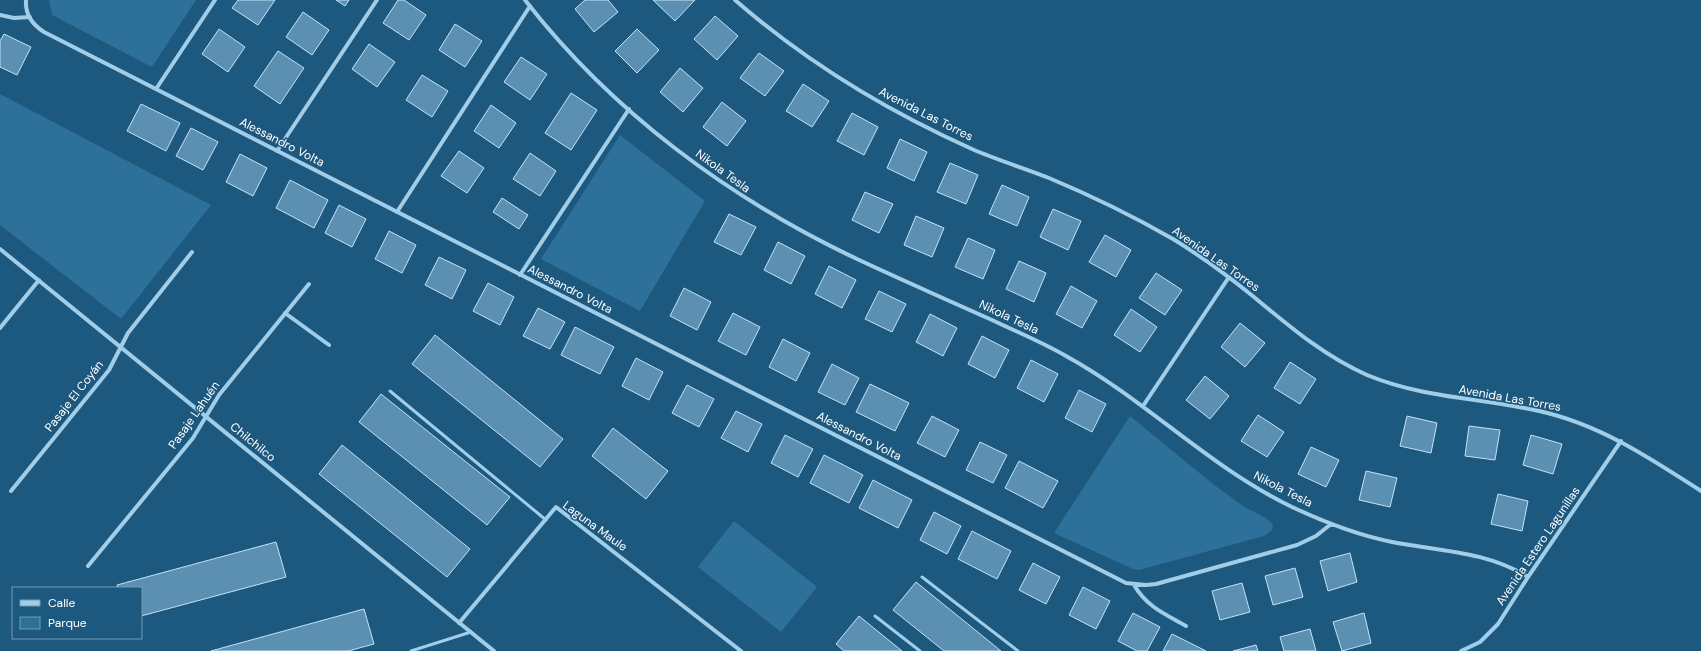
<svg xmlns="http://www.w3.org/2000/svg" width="1701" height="651" font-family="'DM Sans',sans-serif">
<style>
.green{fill:#2d719b}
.building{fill:#5b90b2;stroke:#c4e3f6}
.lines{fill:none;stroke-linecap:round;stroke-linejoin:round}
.lane{stroke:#a0cde8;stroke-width:3}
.street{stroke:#a0cde8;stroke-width:4}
.labels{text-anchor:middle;stroke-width:3;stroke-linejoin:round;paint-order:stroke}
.street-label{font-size:12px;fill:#fff;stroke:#1d587e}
</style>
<rect width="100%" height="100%" fill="#1d587e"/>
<path class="green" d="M49,0H196L152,67L52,15Z
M0,94L211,205L121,319L0,225Z
M620,135L705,201L640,311L541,259Z
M1130,416L1213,484L1243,506L1266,518L1273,524L1272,530L1264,536L1139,570L1133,569L1054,533Z
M734,521L817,587L781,632L698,567Z"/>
<path class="building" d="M238,0H275L258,25L232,8Z
M336,0H349L345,6Z
M398,0H404L426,15L409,40L383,23Z
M585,0H608L618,12L594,32L575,9Z
M653,0H695L675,21Z
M303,12L329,30L312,55L286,37Z
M715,16L738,36L717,60L694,39Z
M455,24L482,41L465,67L439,50Z
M219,29L245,47L228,72L202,54Z
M637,29L659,50L637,73L615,51Z
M4,34L31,47L17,75L0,67V41Z
M369,44L395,62L377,87L352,69Z
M278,51L304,68L280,104L254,86Z
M759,53L784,71L765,96L740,78Z
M521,57L547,74L530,100L504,82Z
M680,68L703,88L683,112L660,92Z
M422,75L448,91L432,117L406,100Z
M803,84L829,101L812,127L786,111Z
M571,93L597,110L571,150L545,133Z
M722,102L746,121L727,146L703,127Z
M141,104L180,123L166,151L127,131Z
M491,105L516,123L499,148L474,131Z
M852,113L878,127L864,155L837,141Z
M191,128L218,142L203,170L176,156Z
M900,139L927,152L914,181L887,168Z
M459,151L484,168L467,193L441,176Z
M530,153L556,171L540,196L513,179Z
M240,154L267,168L253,196L226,182Z
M950,163L978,175L966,204L937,192Z
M290,180L328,200L314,228L276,208Z
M1002,185L1029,197L1017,226L989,214Z
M865,192L893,204L879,233L852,220Z
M502,198L528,215L519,229L493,212Z
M339,205L366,219L352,247L325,233Z
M1053,209L1081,221L1068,250L1040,237Z
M729,214L756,227L741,255L714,242Z
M916,216L944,228L932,257L904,245Z
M389,231L416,245L402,273L375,259Z
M1105,235L1131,250L1116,277L1089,262Z
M968,238L995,250L983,279L955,267Z
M778,242L805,256L791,284L764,270Z
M439,257L466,270L452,299L425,285Z
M1019,261L1046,273L1034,302L1006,289Z
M829,266L856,280L842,308L815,294Z
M1156,273L1182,290L1165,315L1139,298Z
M488,283L514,297L500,325L473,311Z
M1071,286L1097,301L1082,328L1056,314Z
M684,288L711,302L697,330L670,316Z
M879,291L906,304L892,332L865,319Z
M538,308L565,322L550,349L523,336Z
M1131,309L1157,327L1140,352L1114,335Z
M733,313L760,327L746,355L718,341Z
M930,314L957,328L943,356L916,342Z
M1240,323L1265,343L1245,367L1221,347Z
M575,327L614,347L600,374L561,355Z
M435,335L563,439L540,467L412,364Z
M982,336L1009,350L995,378L968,364Z
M783,339L810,353L796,381L769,367Z
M636,358L663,372L649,400L622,386Z
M1031,360L1058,374L1044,402L1017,388Z
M1290,362L1316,379L1300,404L1274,388Z
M832,364L859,378L845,405L818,392Z
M1205,376L1229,396L1210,419L1186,400Z
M870,384L909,403L895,431L856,412Z
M687,385L714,399L699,427L672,413Z
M1079,390L1106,404L1092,432L1065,418Z
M381,394L510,497L487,525L359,422Z
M736,411L762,424L748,452L721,438Z
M1258,415L1284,432L1267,457L1241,441Z
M932,416L959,430L945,457L917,443Z
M1407,416L1437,423L1431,453L1400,446Z
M1469,426L1500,430L1495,460L1465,456Z
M613,428L668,471L646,499L592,456Z
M785,435L813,449L798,477L771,463Z
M1531,435L1562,444L1553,474L1523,465Z
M980,442L1007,455L993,483L966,470Z
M342,445L470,549L447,577L319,474Z
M1311,447L1339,460L1326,487L1298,474Z
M824,455L863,475L849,503L810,483Z
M1019,461L1058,481L1043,508L1005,488Z
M1366,471L1397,478L1390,507L1359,500Z
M873,480L912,500L898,528L859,508Z
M1498,494L1528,501L1522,531L1491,524Z
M934,512L961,526L947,554L920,540Z
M972,531L1011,551L997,579L958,559Z
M276,542L286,577L141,616V588H118L117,585Z
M1350,553L1357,582L1328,591L1320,561Z
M1033,563L1060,577L1046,604L1019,590Z
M1295,568L1303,597L1273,605L1265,576Z
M916,582L1001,651H944L893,610Z
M1242,583L1250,612L1220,620L1212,591Z
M1083,587L1110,601L1096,629L1069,615Z
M364,609L374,644L348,651H211Z
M1133,613L1160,627L1147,651H1137L1118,641Z
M1364,613L1371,643L1342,651L1333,622Z
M859,616L902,651H844L836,644Z
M1310,629L1316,651H1284L1280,637Z
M1172,634L1206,651H1163Z
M1256,645L1258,651H1233Z"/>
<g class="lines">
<path class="lane" d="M390,391L546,520
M922,577L1018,651
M875,616L920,651
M411,651L471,632"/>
<path class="street" d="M26,0C25,14 33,25 44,32L1126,583L1146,585L1156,584L1297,545L1316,536L1331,524
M525,0C612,112 730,199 857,259C902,280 947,300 992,320C1017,332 1042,342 1066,356C1146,400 1209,467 1292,507C1324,522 1357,535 1392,542C1439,551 1486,551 1528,577
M735,0C805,61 887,111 972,149C997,160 1024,168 1049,178C1092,196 1133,216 1173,239C1201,256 1228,276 1254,297C1289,326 1324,356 1367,375C1422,398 1481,398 1539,411C1599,424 1650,458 1701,491
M0,15L14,18L30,17
M156,89L215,0
M277,151L377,0
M397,212L530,6
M0,249L494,651
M520,275L629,109
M285,313L329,345
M0,328L39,280
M1143,406L1229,277
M11,491L109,370L128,333L192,252
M88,566L193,438L219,395L309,284
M1134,585C1147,607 1165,614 1186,626
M459,623L556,507L741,651
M1461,651L1480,642L1498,624L1528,577L1621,441"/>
</g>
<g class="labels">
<g class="street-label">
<text transform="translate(926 114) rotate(27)" y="4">Avenida Las Torres</text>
<text transform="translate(282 142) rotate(27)" y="4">Alessandro Volta</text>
<text transform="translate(723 171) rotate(36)" y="4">Nikola Tesla</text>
<text transform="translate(1216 259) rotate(35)" y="4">Avenida Las Torres</text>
<text transform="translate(570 289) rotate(27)" y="4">Alessandro Volta</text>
<text transform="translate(1009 317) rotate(25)" y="4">Nikola Tesla</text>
<text transform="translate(74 396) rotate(-52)" y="4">Pasaje El Coyán</text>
<text transform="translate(1510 398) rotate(10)" y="4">Avenida Las Torres</text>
<text transform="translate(194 415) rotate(-55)" y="4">Pasaje Lahuén</text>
<text transform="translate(859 436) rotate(27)" y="4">Alessandro Volta</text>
<text transform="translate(253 442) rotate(39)" y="4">Chilchilco</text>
<text transform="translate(1283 489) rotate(27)" y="4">Nikola Tesla</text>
<text transform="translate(595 526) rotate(36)" y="4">Laguna Maule</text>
<text transform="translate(1538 546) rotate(-56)" y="4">Avenida Estero Lagunillas</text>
</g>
</g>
<rect x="12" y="587" width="130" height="52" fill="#1d587e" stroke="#779bb2"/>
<rect x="20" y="600" width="20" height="6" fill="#a0cde8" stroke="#779bb2"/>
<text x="48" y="607" font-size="12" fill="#ffffff">Calle</text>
<rect x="20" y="617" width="20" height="12" fill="#2d719b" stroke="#779bb2"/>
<text x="48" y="627" font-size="12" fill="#ffffff">Parque</text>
</svg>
